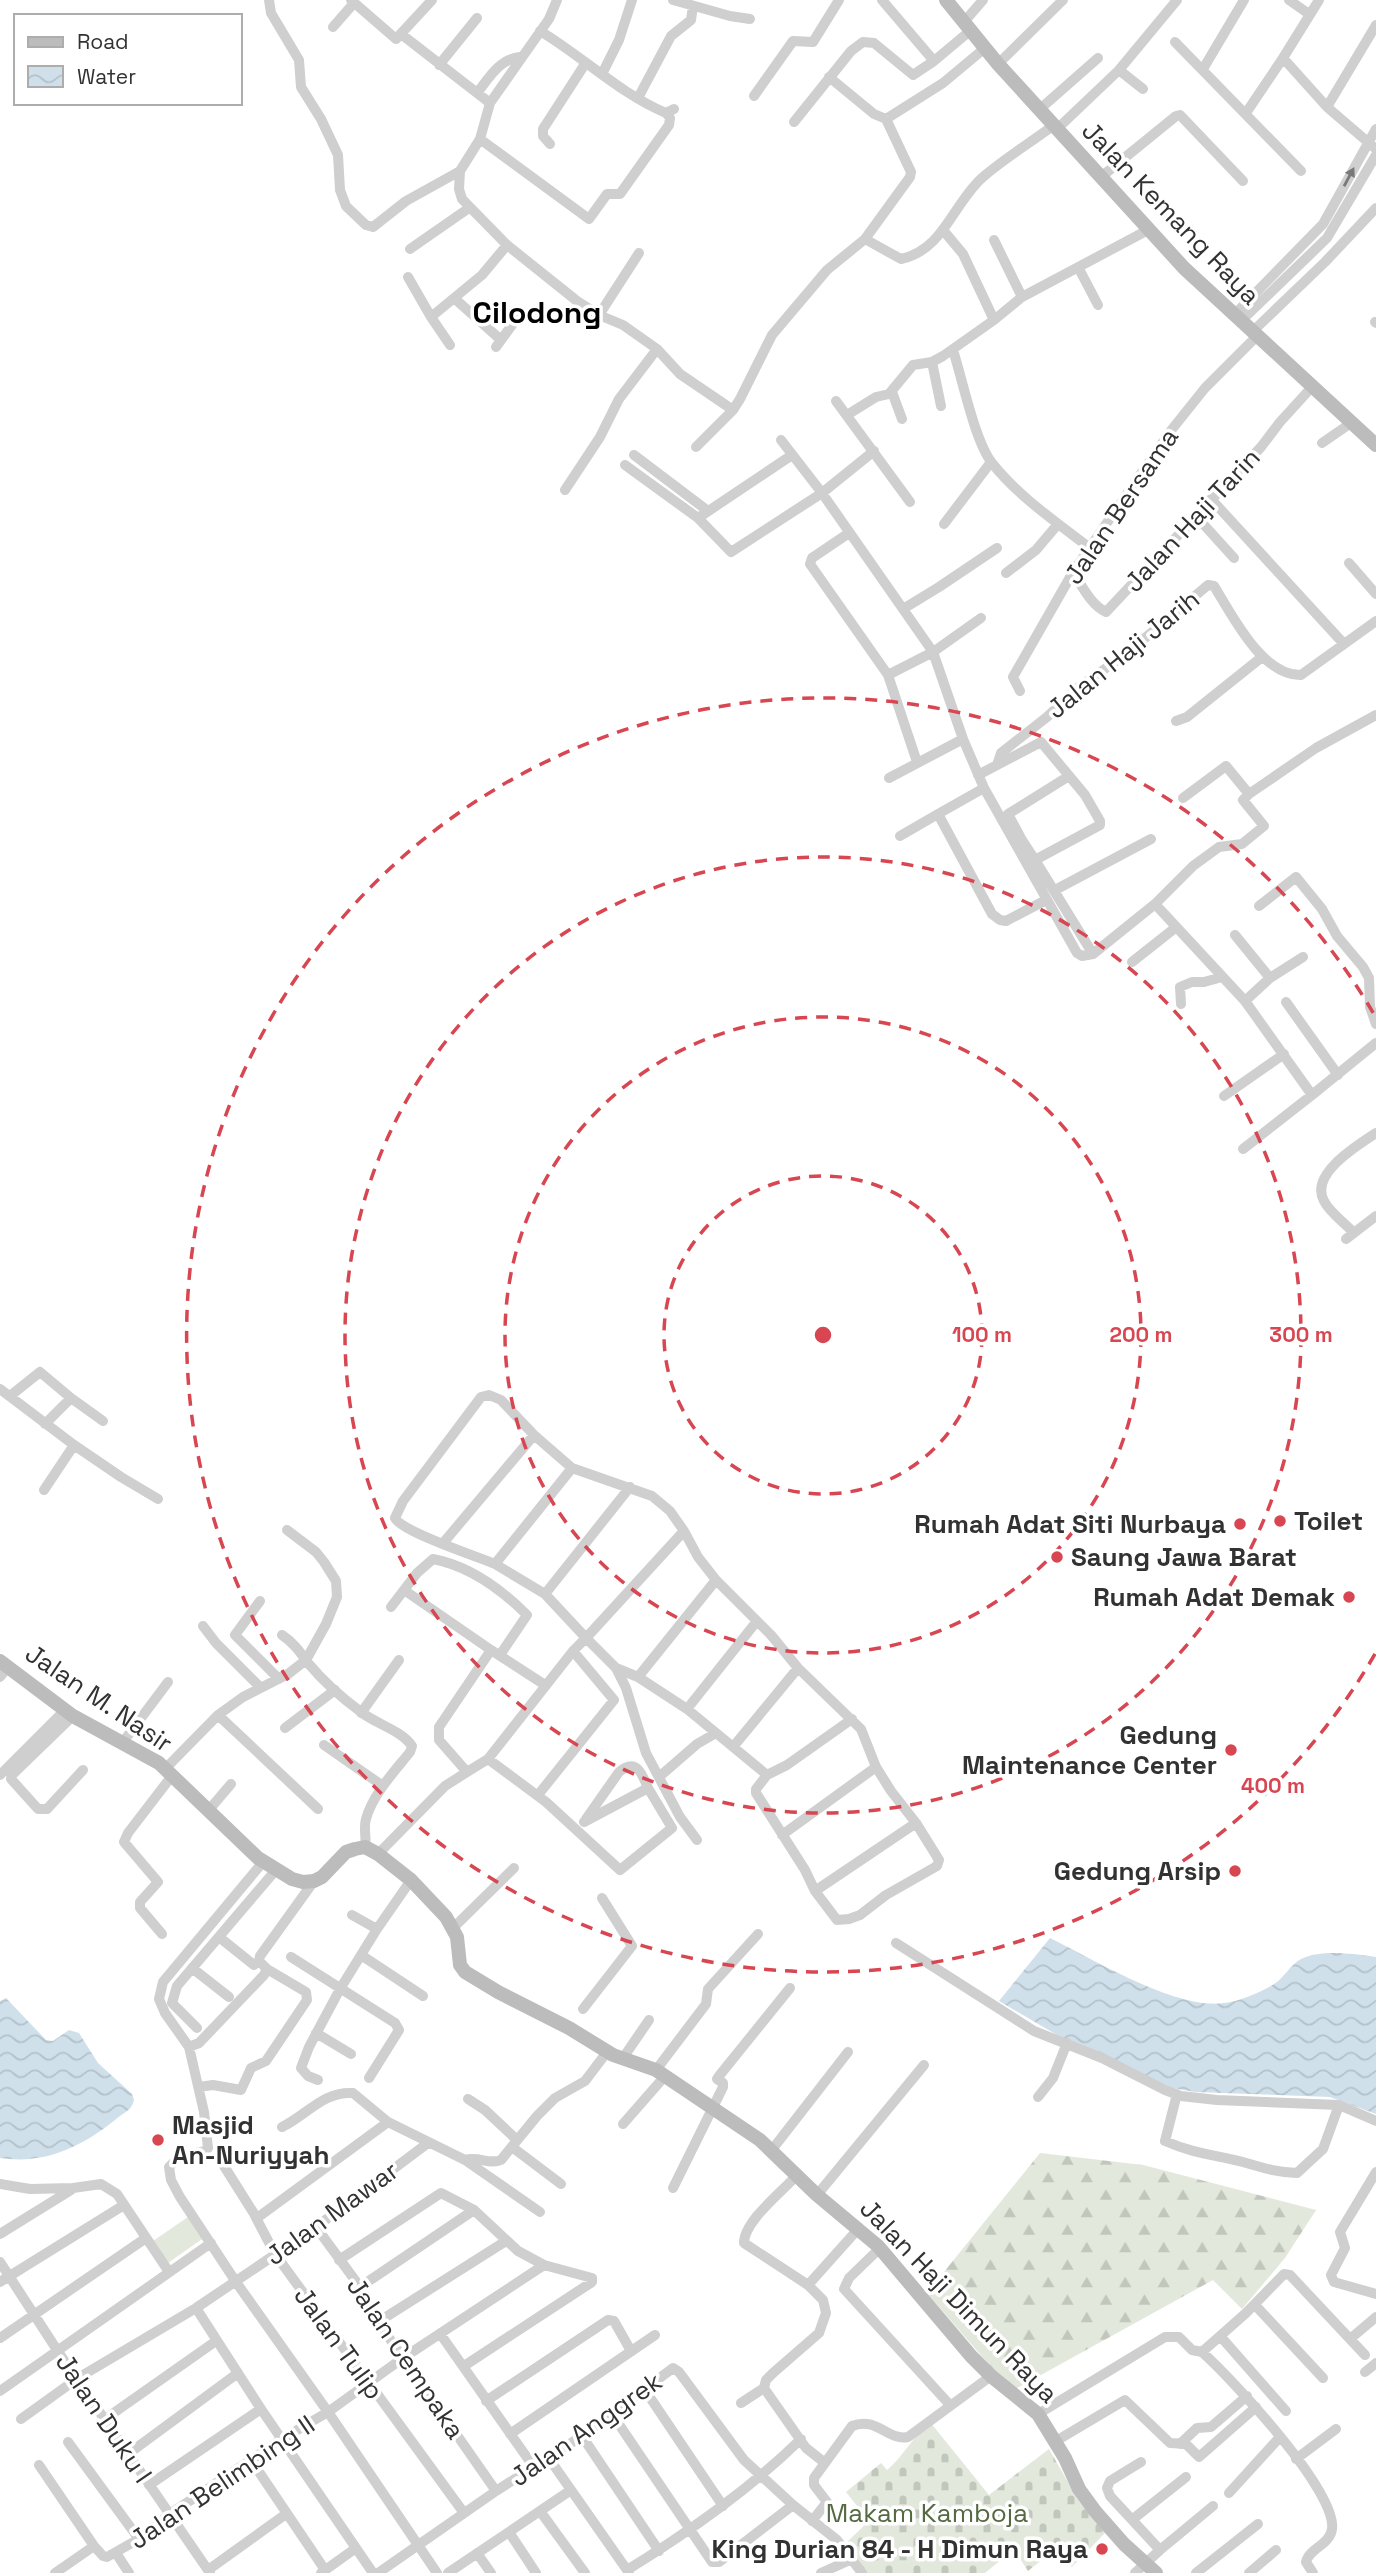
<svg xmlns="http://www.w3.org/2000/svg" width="1376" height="2573" font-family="'Space Grotesk',sans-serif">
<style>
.forest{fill:url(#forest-firs)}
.cemetery{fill:url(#cemetery-stones)}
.park{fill:#e2e8dc}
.water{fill:url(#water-waves)}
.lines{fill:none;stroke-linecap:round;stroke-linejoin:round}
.street{stroke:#cfcfcf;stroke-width:10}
.secondary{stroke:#bcbcbc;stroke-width:14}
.oneway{fill:#797979}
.ring{fill:none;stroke:#d74651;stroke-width:3.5;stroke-dasharray:12 9}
.poi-dot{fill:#d74651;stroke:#fff;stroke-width:2.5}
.labels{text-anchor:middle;stroke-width:7;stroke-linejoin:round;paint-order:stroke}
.street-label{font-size:26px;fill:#323232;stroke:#fff}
.poi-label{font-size:26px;font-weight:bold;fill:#323232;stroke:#fff;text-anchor:end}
.park-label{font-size:26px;fill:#556a42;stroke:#fff}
.quarter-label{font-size:30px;font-weight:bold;fill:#000;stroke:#fff}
.centre{fill:#d74651;stroke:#fff;stroke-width:3.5}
.ring-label{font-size:21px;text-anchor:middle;font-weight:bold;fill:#d74651;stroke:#fff;stroke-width:7;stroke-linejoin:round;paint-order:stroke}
</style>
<defs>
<pattern id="forest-firs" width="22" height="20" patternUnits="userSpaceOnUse" patternTransform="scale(1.75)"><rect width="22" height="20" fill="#e2e8dc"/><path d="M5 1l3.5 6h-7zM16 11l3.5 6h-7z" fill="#c2c7bd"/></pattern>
<pattern id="cemetery-stones" width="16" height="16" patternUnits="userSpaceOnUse" patternTransform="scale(1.75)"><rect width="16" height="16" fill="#e2e8dc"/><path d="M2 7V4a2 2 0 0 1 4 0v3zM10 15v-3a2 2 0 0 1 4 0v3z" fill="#c2c7bd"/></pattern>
<pattern id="water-waves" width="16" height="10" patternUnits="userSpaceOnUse" patternTransform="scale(1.75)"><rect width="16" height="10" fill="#d0e0eb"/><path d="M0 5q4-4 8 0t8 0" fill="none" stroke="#b3c1ca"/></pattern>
</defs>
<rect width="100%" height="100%" fill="#fff"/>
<path class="forest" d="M1040,2153L1143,2165L1316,2210L1285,2258L1242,2309L1213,2280L1012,2391L927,2293Z"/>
<path class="cemetery" d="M930,2422L989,2495L1049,2449L1077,2498L1105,2533L1072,2567L1053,2551L1028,2571L1014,2549L985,2573H866L845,2544L869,2521L846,2492L881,2463L887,2470C904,2456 913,2436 930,2422Z"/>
<path class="park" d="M188,2217L202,2239L168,2263L153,2241Z"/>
<path class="water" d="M1050,1938C1093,1959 1176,2010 1224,2003C1238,2002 1261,1992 1274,1984C1284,1978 1291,1964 1301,1959C1322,1949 1354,1954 1376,1957V2114L1330,2097L1195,2092L1173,2088L1150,2078L1057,2035L999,2001Z
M6,1998L46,2040L53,2041L69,2030L79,2033L98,2063L132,2094L134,2100C132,2109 127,2111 120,2116C85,2145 47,2165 0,2158V2001Z"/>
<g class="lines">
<path class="street" d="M269,0L271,13L299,60L301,87L321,119L338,155L340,190L346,206L366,225L373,227L406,201L460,171
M351,0L396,39L432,0
M557,0L549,19L490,103L480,139L460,171L459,189L462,199L507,245L577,301L599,315L623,325L657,349L680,374L733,410
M673,0L730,16L750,19
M882,0L934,61
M1289,0L1309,14
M1319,0L1283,58L1327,107L1376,149
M964,22L983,0
M333,27L354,3
M540,31C582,56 619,93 666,113L674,109
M401,34L490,103
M1175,42L1301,171
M998,64L1063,0
M439,65L477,18
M1203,69L1244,0
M1119,70L1143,89
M602,74L619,40L632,0
M829,77L874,114L886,119L911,172L910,177L865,239
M477,93C489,78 499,59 520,57
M754,96L793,41L813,42L839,0
M638,98L671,36L691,20L693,6
M1327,107L1376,25
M1040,109L1098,58
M1246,113L1283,58
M886,119L943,83L985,48
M794,122L851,51L863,42L874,43L913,75L934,61L971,30
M1057,129L1119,70L1177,0
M480,139L589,219L607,194H620L669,125L670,118L666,113
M550,144L543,136V129L585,64
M1101,177L1176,116L1180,115L1243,181
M943,230L963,254L994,320
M994,240L1022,297
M410,249L469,208
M1078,267L1098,305
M408,277L431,317L482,275L507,245
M454,298L501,340
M599,315L639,253
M1234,315L1323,224L1376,129
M431,317L450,345
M1241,321L1327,238L1376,155
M1375,322L1376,323
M1252,332L1325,262L1376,208
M496,347L520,314
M953,350C962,378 975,442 992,463C1018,496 1056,522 1090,548
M932,362L941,406
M892,392L902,419
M836,401L910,502
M847,415L876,397L889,394L913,365L932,362L943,356L994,320L1022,297L1148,230
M781,440L822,493L933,652L963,739L984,788L1077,953L1082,956L1093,954L1155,904L1245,1001L1312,1095L1376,1043
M1322,443L1351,423
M696,447L733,410L740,399L772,335L827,270L865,239L901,259C944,250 953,203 983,177C1005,158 1030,143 1054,125
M634,455L708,511
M792,455L698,518L731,552L822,493L874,451
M625,465L698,518
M565,490L600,437L619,399L657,349
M1211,499L1344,644
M1195,515L1234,558
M944,524L991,462
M849,533L812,558L810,564L888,675
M1349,563L1376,594
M1073,572C1082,586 1091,605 1106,612L1261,447L1280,422L1311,388
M1006,573L1036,550L1058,524
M903,609L939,587L997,548
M1020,691L1013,677L1073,572L1169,433L1205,388L1257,336
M1176,721L1187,717L1262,657
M917,762L888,675L933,652L981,618
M997,765L1001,753L1047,717L1079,687L1126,654L1208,585L1214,586C1232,615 1262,676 1301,675L1376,621
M978,775L1041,742L1085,795L1100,821V825L1035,860L1093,954
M889,778L963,739
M984,788L938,814L992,914L1000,920L1006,921L1046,900
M1183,798L1226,766L1249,794
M900,836L938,814
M1035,860L1022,840L1008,814L1069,776
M1055,890L1151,839
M1155,904L1193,866L1219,847L1242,844L1264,826L1243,800L1249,794L1316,748L1376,715
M1259,906L1296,877L1322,909L1337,936L1363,967L1369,978L1370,1007L1376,1024
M1235,935L1270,978
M1132,962L1175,928
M1245,1001L1270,978L1303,957
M1286,1002L1338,1075
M1181,1004L1180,987L1192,982H1204L1222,977
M1224,1096L1284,1054
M1243,1149L1312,1095
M1354,1233C1345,1223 1330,1213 1324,1201C1309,1174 1358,1145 1376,1133
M1346,1239L1376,1216
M0,1389L74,1445L121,1477L158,1499
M10,1396L40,1372L71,1398
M45,1424L71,1398L103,1421
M572,1468L495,1564C476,1556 402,1532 395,1518L403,1501L481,1397L489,1395L501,1400L534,1435L572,1468L652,1496L670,1511L684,1531L698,1557L716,1580L771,1635L798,1668L861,1729L876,1767L891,1791L916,1823L815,1891
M44,1490L74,1445
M444,1542L534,1435
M495,1564L545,1594L586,1638L684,1531
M404,1590L491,1650
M545,1594L630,1487
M260,1601L235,1635L279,1679
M391,1607L417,1573L433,1559C470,1566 501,1589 527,1615L500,1655
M203,1626L216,1643L261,1688
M282,1635C294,1643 300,1652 308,1663C323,1681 342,1698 361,1712C376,1724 401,1730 412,1746L410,1752C394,1772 373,1794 366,1819C363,1829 367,1838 365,1847
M616,1668L626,1688L646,1753L680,1817L697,1840
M0,1677L8,1667
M638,1677L716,1580
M545,1685L491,1650L439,1727V1740L467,1772L488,1759L573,1651L586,1638L616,1668L638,1677L687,1709L767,1775L787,1765L852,1719
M687,1709L757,1621
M361,1713L399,1660
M218,1715L243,1697L288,1674L306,1660L326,1624L337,1597L336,1581L324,1562L316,1552L287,1530
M73,1716L12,1775L11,1779L38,1809H47L83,1770
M285,1728L335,1690
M123,1742L168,1682
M324,1745L383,1786
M733,1747L798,1668
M488,1759L546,1802L620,1870L672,1828L648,1788L584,1822
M165,1769L218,1715L318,1809
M0,1775L65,1710
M767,1775L756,1789V1793L805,1870L815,1891L837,1920L849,1919L860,1915L886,1895L937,1866L939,1860L916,1823
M659,1777L697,1744L716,1733
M538,1795L614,1700L573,1651
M208,1811L231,1784
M586,1819L619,1772C636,1758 642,1773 648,1788
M782,1835L876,1767
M378,1854L445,1786L467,1772
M314,1881L260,1956L259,1961L267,1969L264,1975L199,2043L189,2047L204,2112L208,2148L206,2151L180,2156L169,2167L171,2180L180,2197L236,2282L328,2412L437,2573
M352,1915L377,1929
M453,1928L514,1868
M162,1934L140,1908V1902L158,1882L124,1842L128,1833L171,1777
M219,1937L254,1965
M896,1943L1034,2031L1102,2058L1165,2090L1181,2096L1217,2100L1339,2105L1376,2121
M361,1955L423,1996
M291,1957L395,2023L399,2030L369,2078
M192,1968L229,1997
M583,2009L632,1946L602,1898
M197,2028L172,2003L177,1986L275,1871
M316,2033L351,2054
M189,2047L165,2013L159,1999L163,1982L263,1862
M623,2058L649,2020
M656,2070L706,2004L708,1989L758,1934
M318,2080L308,2076L301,2068L309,2047L340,1989L377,1929L411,1880
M199,2087L213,2085L241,2090L251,2068L266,2061L307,2000L306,1992L267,1969
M1177,2094L1165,2141C1192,2153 1215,2155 1243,2162C1264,2168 1275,2172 1297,2173L1323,2149L1339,2105
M1038,2097L1053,2078L1067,2043
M468,2099L485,2110L517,2140
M623,2124L665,2076
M282,2127C307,2115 323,2091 353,2093L388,2122L465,2160C479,2156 489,2165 501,2160L537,2116L555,2098L585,2081L607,2052
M512,2147L561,2184
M771,2151L848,2052
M465,2160L540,2212
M224,2166L253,2212L275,2254L464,2513
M1376,2172L1340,2232L1345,2248L1331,2275L1334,2282L1376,2294
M0,2184L30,2189L73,2188L101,2184L117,2194L169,2272
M673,2188L723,2087V2083L717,2079L719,2076L790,1988
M817,2195L924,2065
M257,2218L388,2122
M316,2227L360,2287L378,2322L496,2491
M0,2234L71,2190
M880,2248L849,2278L844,2289L950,2405
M339,2260L441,2193L474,2210L518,2251L544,2265L592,2278V2282L464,2366
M0,2262L57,2350L210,2573
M0,2282L124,2205
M808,2285L859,2228
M360,2287L474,2210
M1255,2305L1323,2378
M196,2308L261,2409L373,2573
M378,2322L506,2241
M441,2335L533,2466
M1221,2337L1286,2411
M0,2338L146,2238
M1350,2339L1365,2355
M1202,2352L1246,2313L1284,2274L1290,2275L1350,2339L1376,2317
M1365,2372L1376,2363
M764,2388L806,2448L825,2463
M645,2390L723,2506
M0,2391L211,2243
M486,2401L608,2320L614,2321L631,2351
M741,2403L764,2388L766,2380L773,2373L819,2333L826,2313L823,2300L808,2285L744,2243C744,2221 782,2192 796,2176
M612,2414L712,2562H719L793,2505
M1038,2414L1165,2337H1179L1192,2350L1202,2352C1232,2379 1337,2491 1332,2529C1330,2545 1309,2548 1306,2562L1313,2573
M21,2419L78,2378L196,2308L316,2227L428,2143
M105,2419L216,2341
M510,2434L655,2335
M582,2436L659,2551
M1056,2441L1125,2400L1170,2443L1186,2444L1199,2457L1256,2407
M68,2442L139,2539
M1180,2444L1197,2428L1211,2427L1247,2396
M128,2454L238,2373
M548,2457L627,2570
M1296,2459L1336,2429
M251,2460L325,2570
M1141,2462L1110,2481L1107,2488L1110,2496L1160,2550L1213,2506
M39,2465L94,2546
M149,2485L261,2409
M1229,2493L1280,2437
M540,2511L585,2573
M1133,2519L1186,2477
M812,2521L827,2502L814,2485V2478L852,2426C877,2416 887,2441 908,2437L991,2376
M509,2532L536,2573
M116,2553L129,2573
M477,2553L491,2573
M208,2570L286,2514
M55,2573L94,2546L103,2556L107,2557L139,2539L170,2514L282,2439L328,2412L403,2358L544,2265
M321,2573L356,2548
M378,2573L496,2491L582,2436L673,2368L679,2372L744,2460L793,2505L837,2540L862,2573
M448,2573L571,2490
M629,2573L627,2570C689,2532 749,2490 801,2439
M821,2573L852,2559
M1135,2573L1160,2550
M1196,2573L1258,2524
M1249,2573L1276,2550"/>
<path class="secondary" d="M946,0L998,64L1184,268L1376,445
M0,1661L73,1716L159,1763L258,1858L292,1879L303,1882L314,1881L322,1877L346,1852L355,1849L365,1847L378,1854L411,1880L446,1917L457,1937L460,1965L465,1972L498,1992L569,2028L613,2055L656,2070L760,2140L817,2195L878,2246L971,2356L991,2376L1038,2414L1065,2458L1079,2489L1095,2511L1124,2544L1156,2573"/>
</g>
<defs><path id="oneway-solid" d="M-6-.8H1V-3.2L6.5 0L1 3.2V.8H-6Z" transform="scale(1.75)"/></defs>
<use class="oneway" href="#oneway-solid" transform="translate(1349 177) rotate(-62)"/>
<g class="ring">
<circle cx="823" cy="1335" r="159"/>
<circle cx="823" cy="1335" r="318"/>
<circle cx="823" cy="1335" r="478"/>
<path d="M1375 1654A637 637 0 1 1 1375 1016"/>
</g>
<g class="poi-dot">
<circle cx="1280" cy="1521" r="7"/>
<circle cx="1240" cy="1524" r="7"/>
<circle cx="1057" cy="1557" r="7"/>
<circle cx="1349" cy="1597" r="7"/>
<circle cx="1231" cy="1750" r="7"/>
<circle cx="1235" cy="1871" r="7"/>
<circle cx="158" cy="2140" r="7"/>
<circle cx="1102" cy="2549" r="7"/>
</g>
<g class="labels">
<g class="street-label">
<text transform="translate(1171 213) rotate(46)" y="9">Jalan Kemang Raya</text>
<text transform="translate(1121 506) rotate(-56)" y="9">Jalan Bersama</text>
<text transform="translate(1192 520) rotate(-47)" y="9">Jalan Haji Tarin</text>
<text transform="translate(1123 654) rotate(-39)" y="9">Jalan Haji Jarih</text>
<text transform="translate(99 1698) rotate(34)" y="9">Jalan M. Nasir</text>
<text transform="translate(332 2213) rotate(-36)" y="9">Jalan Mawar</text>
<text transform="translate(959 2301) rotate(46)" y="9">Jalan Haji Dimun Raya</text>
<text transform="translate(339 2343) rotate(54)" y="9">Jalan Tulip</text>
<text transform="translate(406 2358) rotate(56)" y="9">Jalan Cempaka</text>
<text transform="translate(104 2418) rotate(56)" y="9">Jalan Duku I</text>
<text transform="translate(586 2429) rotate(-35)" y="9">Jalan Anggrek</text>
<text transform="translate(222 2482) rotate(-34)" y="9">Jalan Belimbing II</text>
</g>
<g class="poi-label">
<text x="1294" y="1530" text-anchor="start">Toilet</text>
<text x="1226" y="1533">Rumah Adat Siti Nurbaya</text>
<text x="1071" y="1566" text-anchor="start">Saung Jawa Barat</text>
<text x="1335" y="1606">Rumah Adat Demak</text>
<text x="1217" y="1744">Gedung<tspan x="1217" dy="30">Maintenance Center</tspan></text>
<text x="1221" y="1880">Gedung Arsip</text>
<text x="172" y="2134" text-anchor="start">Masjid<tspan x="172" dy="30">An-Nuriyyah</tspan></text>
<text x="1088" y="2558">King Durian 84 - H Dimun Raya</text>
</g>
<g class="park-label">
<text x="927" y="2522">Makam Kamboja</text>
</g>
<g class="quarter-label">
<text x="537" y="323">Cilodong</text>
</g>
</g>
<circle cx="823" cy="1335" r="10" class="centre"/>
<g class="ring-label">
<text x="982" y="1342">100 m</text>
<text x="1141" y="1342">200 m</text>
<text x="1301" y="1342">300 m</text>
<text x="1273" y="1793">400 m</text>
</g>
<rect x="14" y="14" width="228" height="91" fill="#ffffff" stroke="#adadad" stroke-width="2"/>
<rect x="28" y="37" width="35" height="10" fill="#bcbcbc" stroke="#adadad" stroke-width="2"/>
<text x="77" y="49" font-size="21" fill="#323232">Road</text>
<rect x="28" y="66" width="35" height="21" fill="url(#water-waves)" stroke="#adadad" stroke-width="2"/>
<text x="77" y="84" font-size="21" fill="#323232">Water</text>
</svg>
